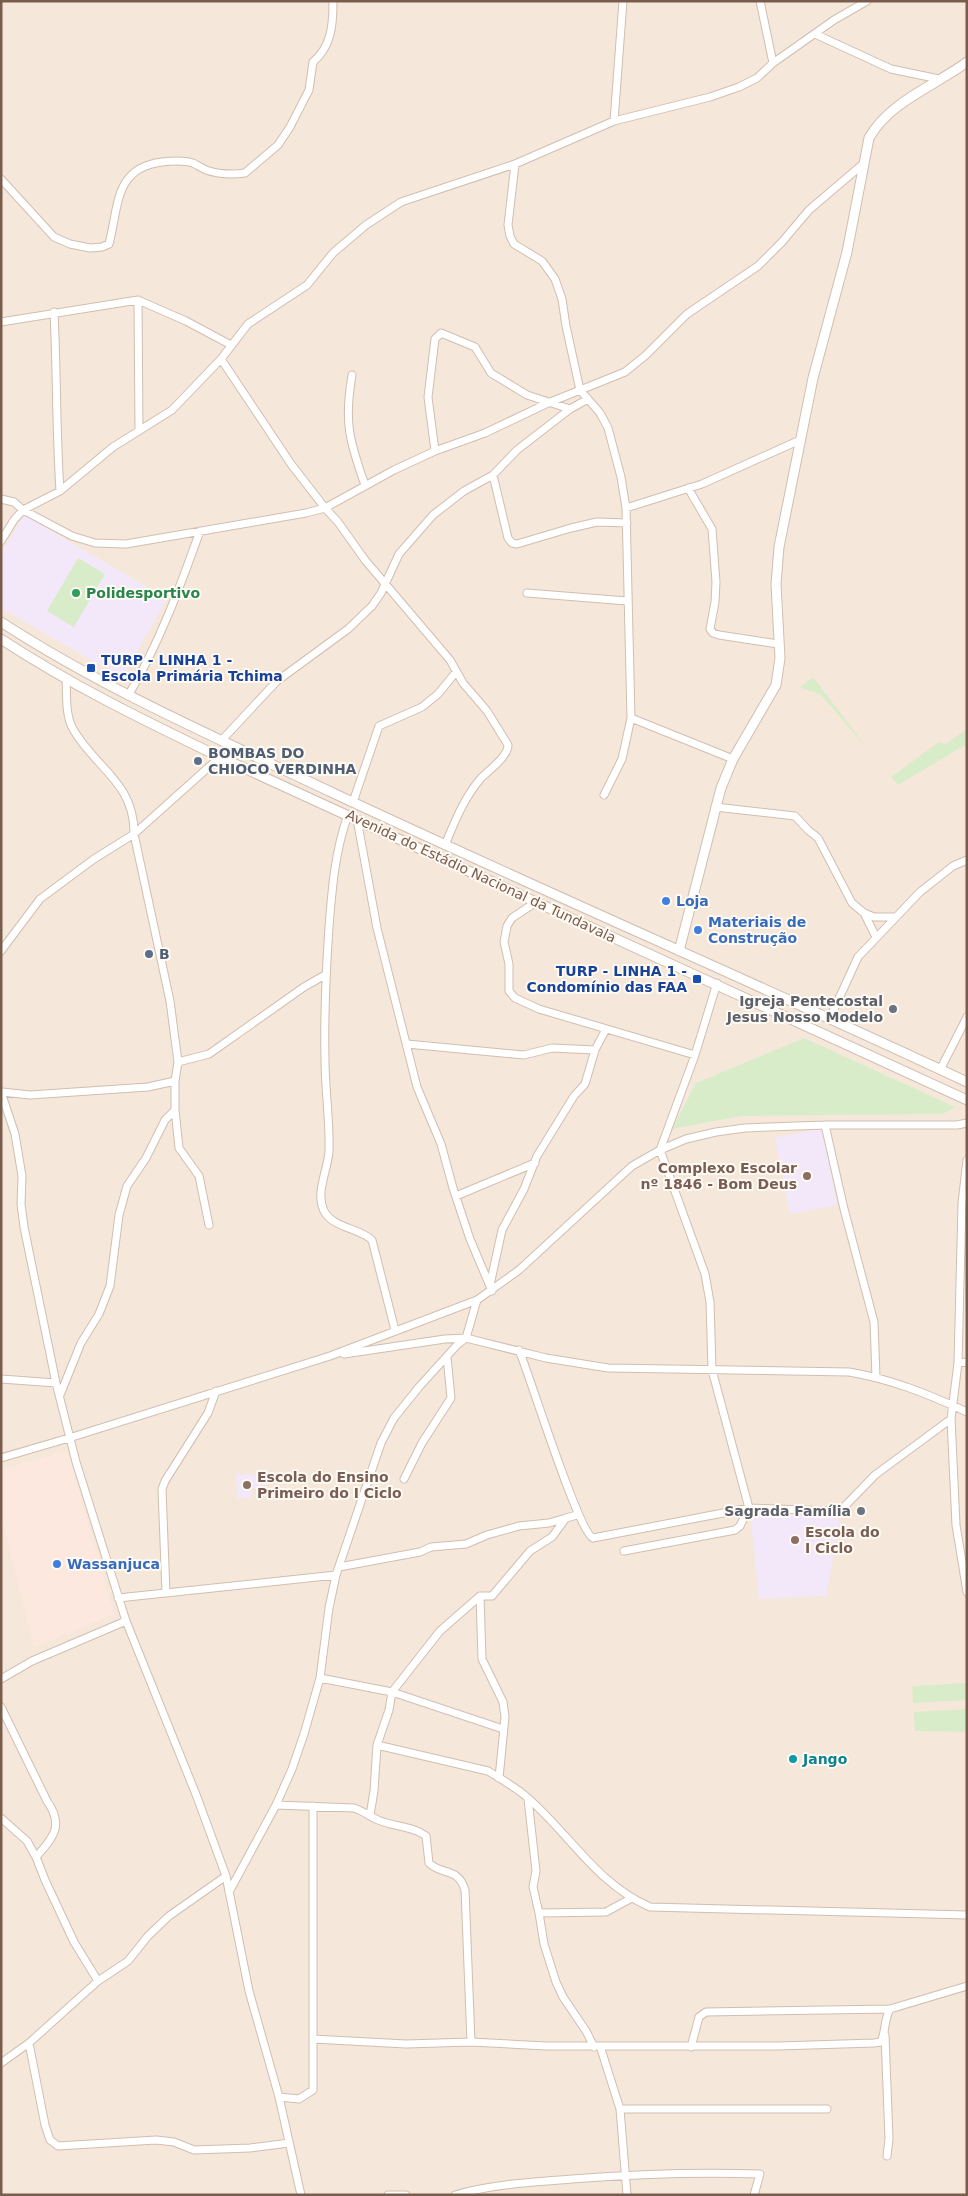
<svg xmlns="http://www.w3.org/2000/svg" width="968" height="2196" font-family="'DejaVu Sans',sans-serif">
<style>
.residential{fill:#f5e8da}
.commercial{fill:#fde8e0}
.education{fill:#f3e8fa}
.green{fill:#d8ecc9}
.lines{fill:none;stroke-linecap:round;stroke-linejoin:round}
.minor-casing{stroke:#d1beb0;stroke-width:9}
.tertiary-casing{stroke:#d1beb0;stroke-width:11}
.minor{stroke:#fff;stroke-width:7}
.tertiary{stroke:#fff;stroke-width:9}
.leisure-dot{fill:#2e9e5b;stroke:#fffaf3;stroke-width:2}
.transit-dot{fill:#1a4fb4;stroke:#fffaf3;stroke-width:2}
.service-dot{fill:#5c6f8a;stroke:#fffaf3;stroke-width:2}
.shop-dot{fill:#3f7fe0;stroke:#fffaf3;stroke-width:2}
.worship-dot{fill:#6b7280;stroke:#fffaf3;stroke-width:2}
.education-dot{fill:#8d6e63;stroke:#fffaf3;stroke-width:2}
.culture-dot{fill:#0f9aa8;stroke:#fffaf3;stroke-width:2}
.labels{text-anchor:middle;stroke-width:4;stroke-linejoin:round;paint-order:stroke}
.leisure-label{font-size:14px;font-weight:bold;fill:#27864d;stroke:#fffaf3;text-anchor:start}
.transit-label{font-size:14px;font-weight:bold;fill:#164399;stroke:#fffaf3;text-anchor:start}
.service-label{font-size:14px;font-weight:bold;fill:#4e5e75;stroke:#fffaf3;text-anchor:start}
.street-label{font-size:14px;fill:#7a5c4d;stroke:#fffaf3}
.shop-label{font-size:14px;font-weight:bold;fill:#366cbe;stroke:#fffaf3;text-anchor:start}
.worship-label{font-size:14px;font-weight:bold;fill:#5b616d;stroke:#fffaf3;text-anchor:end}
.education-label{font-size:14px;font-weight:bold;fill:#785e54;stroke:#fffaf3;text-anchor:start}
.culture-label{font-size:14px;font-weight:bold;fill:#0d838f;stroke:#fffaf3;text-anchor:start}
</style>
<rect width="100%" height="100%" fill="#fdf6ec"/>
<path class="residential" d="M1,1H967V2195H1Z"/>
<path class="commercial" d="M67,1450L114,1614L34,1647L1,1515V1470Z"/>
<path class="education" d="M24,515L167,599L122,678L1,608V554Z
M822,1128L837,1205L790,1214L775,1138Z
M236,1474L260,1475L264,1483L261,1489L252,1488V1498H237Z
M750,1511L840,1519L826,1596L759,1599Z"/>
<path class="green" d="M78,558L105,574L74,627L47,611Z
M813,677L867,748L821,695L800,687Z
M967,729V744L898,785L891,777L939,742L946,744Z
M804,1038L955,1107L943,1114L741,1116L672,1129L696,1083Z
M967,1683V1700L913,1703L912,1686Z
M967,1709V1732L915,1731L914,1712Z"/>
<g class="lines">
<defs>
<path id="minor" d="M760,1L773,63
M815,34L891,69L939,79
M614,121L623,1
M515,164L508,225L510,236L514,244L542,261L555,279L562,299L566,326L580,390L600,413L608,428L621,477L626,508L631,718L622,759L604,795
M1,179L54,237L70,244L90,248L102,247L109,244C119,206 114,168 162,162C171,161 183,160 193,163C197,165 202,168 206,170C218,174 232,175 245,173L278,145L290,127L309,90L313,62C332,46 333,24 333,1
M138,300L139,431
M54,312C57,372 56,431 60,491
M1,322L138,300L186,321L231,345
M221,359L291,464L325,508L338,522L365,560L450,660L463,683L487,711L508,745C508,757 489,770 481,778C464,798 455,821 445,845
M352,375C344,422 349,440 365,485
M435,451L428,397L435,339L441,333L475,347L491,373L527,395L570,409
M493,475L508,538L512,543L517,544L571,528L597,522L627,523
M688,488L712,529L716,582L715,602L710,629L713,633L719,635L778,644
M1,499L14,502L23,510L72,536L95,543L126,544L306,513L325,508L394,470L435,451L485,433L548,403L625,372L646,355L687,314L758,266L782,242L809,210L863,164
M626,508L702,484L800,440
M1,541L14,520L23,510L60,491L113,447L172,410L221,359L248,324L307,285L333,253L366,225L401,202L515,164L614,121L710,97L739,87L757,78L773,63L834,20L867,1
M527,593L627,601
M66,679C67,695 65,715 73,729C95,768 135,783 134,834L170,1001L178,1062L175,1081V1110L179,1148L199,1176L209,1225
M128,696C159,644 180,587 200,531
M631,718L733,759
M221,741L277,681L348,629L372,606L381,593L399,554L433,515L464,491L493,475L517,450L570,409L588,399
M353,802L379,726L422,707L438,694L456,672
M715,807L795,816L808,830L818,838L852,903L864,913L874,917H896
M348,815C335,851 332,888 329,927C326,971 324,1015 325,1060C325,1090 330,1121 329,1151C328,1170 315,1192 324,1211C333,1228 359,1228 372,1240L395,1330
M357,819L377,928L417,1087L441,1144L453,1188L470,1239L492,1291
M536,902L512,918L507,926L504,942L509,964V991L515,998L539,1009L695,1055
M864,913L876,937
M1,951L40,899L94,859L134,834L220,757
M830,1018L858,957L920,892L953,866L967,860
M407,1044L524,1055L552,1048L595,1050
M178,1062L209,1054L304,987L325,975
M940,1070L967,1017
M1,1092L15,1134L22,1176L21,1204L24,1227L56,1383L76,1462L126,1621L197,1797L226,1876L249,1991L279,2097L301,2195
M2,1092L30,1095L148,1087L175,1081
M825,1125L844,1209L874,1322L876,1377
M967,1160L962,1203L958,1363L951,1419L956,1525L967,1592
M456,1196L535,1163
M490,1285L502,1230L524,1189L537,1156L574,1096L585,1084L595,1050L606,1029
M519,1350C530,1376 578,1532 593,1538L749,1508L832,1511L843,1508L875,1475L951,1419
M344,1354L445,1339L466,1338L546,1358L608,1368L849,1372C891,1379 928,1394 967,1412
M958,1363L967,1362
M1,1379L56,1383
M60,1395L81,1343L99,1314L110,1286L119,1215L127,1186L146,1158L165,1120L175,1110
M1,1458L69,1438L330,1356L477,1300L519,1270L632,1166L660,1150L686,1139L716,1132L745,1128L825,1125H957L967,1123
M404,1479L422,1443L451,1398L447,1357
M624,1551L735,1530L740,1526L749,1508L712,1370L710,1302L705,1274L660,1150L695,1055L717,983
M339,1567L420,1552L431,1547L466,1544L487,1535L519,1526L549,1523L566,1518
M166,1593L162,1489L165,1481L208,1413L216,1391
M480,1596L482,1659L503,1702L505,1717L499,1778
M118,1598L336,1575
M320,1678L392,1692L503,1729
M1,1679L32,1661L126,1621
M1,1707L47,1801C64,1825 54,1837 36,1857
M377,1745L488,1771C501,1779 517,1788 529,1799C570,1835 598,1885 650,1907L967,1915
M528,1799L536,1871L533,1887L539,1913L544,1944L556,1982L563,1997L586,2031L594,2047
M276,1805L354,1808C363,1811 369,1816 378,1820C394,1827 413,1826 426,1836L429,1863C443,1876 458,1867 465,1890L471,2042
M370,1815L374,1791L377,1745L389,1710L392,1692L440,1631L480,1596H492L530,1551L552,1537L566,1518L577,1515
M1,1818L27,1841L36,1857L45,1880L74,1942L98,1981
M229,1892L276,1805L292,1769L304,1734L320,1678L329,1608L336,1575L381,1443L394,1418L419,1387L457,1345L466,1338L477,1300
M539,1913L606,1912L630,1899
M885,2035L889,2139L887,2156
M313,2039L406,2044L471,2042L546,2046H779L874,2043L881,2042C886,2031 884,2019 890,2009
M29,2043L45,2125L50,2140L58,2146L156,2140L174,2142L194,2150L250,2148L289,2143
M600,2046L620,2109L627,2195
M691,2047L699,2017L706,2012L890,2009L967,1986
M1,2063L29,2043L98,1981L128,1961L148,1936L169,1916L226,1876
M279,2097L299,2099L313,2090V1806
M620,2109H827
M388,2195H406
M455,2195C493,2184 533,2182 572,2179C635,2174 697,2172 760,2174L754,2195"/>
<path id="tertiary" d="M1,622C106,690 219,739 331,792C542,891 756,983 967,1082
M1,639C71,685 145,721 220,757L967,1100
M679,951L721,788L733,759L776,685L780,658L776,584L779,547L813,378L847,252L869,138C890,101 935,86 967,62"/>
</defs>
<use href="#minor" class="minor-casing"/>
<use href="#tertiary" class="tertiary-casing"/>
<use href="#minor" class="minor"/>
<use href="#tertiary" class="tertiary"/>
</g>
<circle class="leisure-dot" cx="76" cy="593" r="5"/>
<g class="transit-dot">
<rect x="86" y="663" width="10" height="10" rx="2.5"/>
<rect x="692" y="974" width="10" height="10" rx="2.5"/>
</g>
<g class="service-dot">
<circle cx="198" cy="761" r="5"/>
<circle cx="149" cy="954" r="5"/>
</g>
<g class="shop-dot">
<circle cx="666" cy="901" r="5"/>
<circle cx="698" cy="930" r="5"/>
<circle cx="57" cy="1564" r="5"/>
</g>
<g class="worship-dot">
<circle cx="893" cy="1009" r="5"/>
<circle cx="861" cy="1511" r="5"/>
</g>
<g class="education-dot">
<circle cx="807" cy="1176" r="5"/>
<circle cx="247" cy="1485" r="5"/>
<circle cx="795" cy="1540" r="5"/>
</g>
<circle class="culture-dot" cx="793" cy="1759" r="5"/>
<g class="labels">
<g class="leisure-label">
<text x="86" y="598">Polidesportivo</text>
</g>
<g class="transit-label">
<text x="101" y="665">TURP - LINHA 1 -<tspan x="101" dy="16">Escola Primária Tchima</tspan></text>
<text x="687" y="976" text-anchor="end">TURP - LINHA 1 -<tspan x="687" dy="16">Condomínio das FAA</tspan></text>
</g>
<g class="service-label">
<text x="208" y="758">BOMBAS DO<tspan x="208" dy="16">CHIOCO VERDINHA</tspan></text>
<text x="159" y="959">B</text>
</g>
<g class="street-label">
<text transform="translate(481 876) rotate(25)" y="5">Avenida do Estádio Nacional da Tundavala</text>
</g>
<g class="shop-label">
<text x="676" y="906">Loja</text>
<text x="708" y="927">Materiais de<tspan x="708" dy="16">Construção</tspan></text>
<text x="67" y="1569">Wassanjuca</text>
</g>
<g class="worship-label">
<text x="883" y="1006">Igreja Pentecostal<tspan x="883" dy="16">Jesus Nosso Modelo</tspan></text>
<text x="851" y="1516">Sagrada Família</text>
</g>
<g class="education-label">
<text x="797" y="1173" text-anchor="end">Complexo Escolar<tspan x="797" dy="16">nº 1846 - Bom Deus</tspan></text>
<text x="257" y="1482">Escola do Ensino<tspan x="257" dy="16">Primeiro do I Ciclo</tspan></text>
<text x="805" y="1537">Escola do<tspan x="805" dy="16">I Ciclo</tspan></text>
</g>
<g class="culture-label">
<text x="803" y="1764">Jango</text>
</g>
</g>
<rect width="968" height="2196" fill="none" stroke="#7a5c4d" stroke-width="5"/>
</svg>
